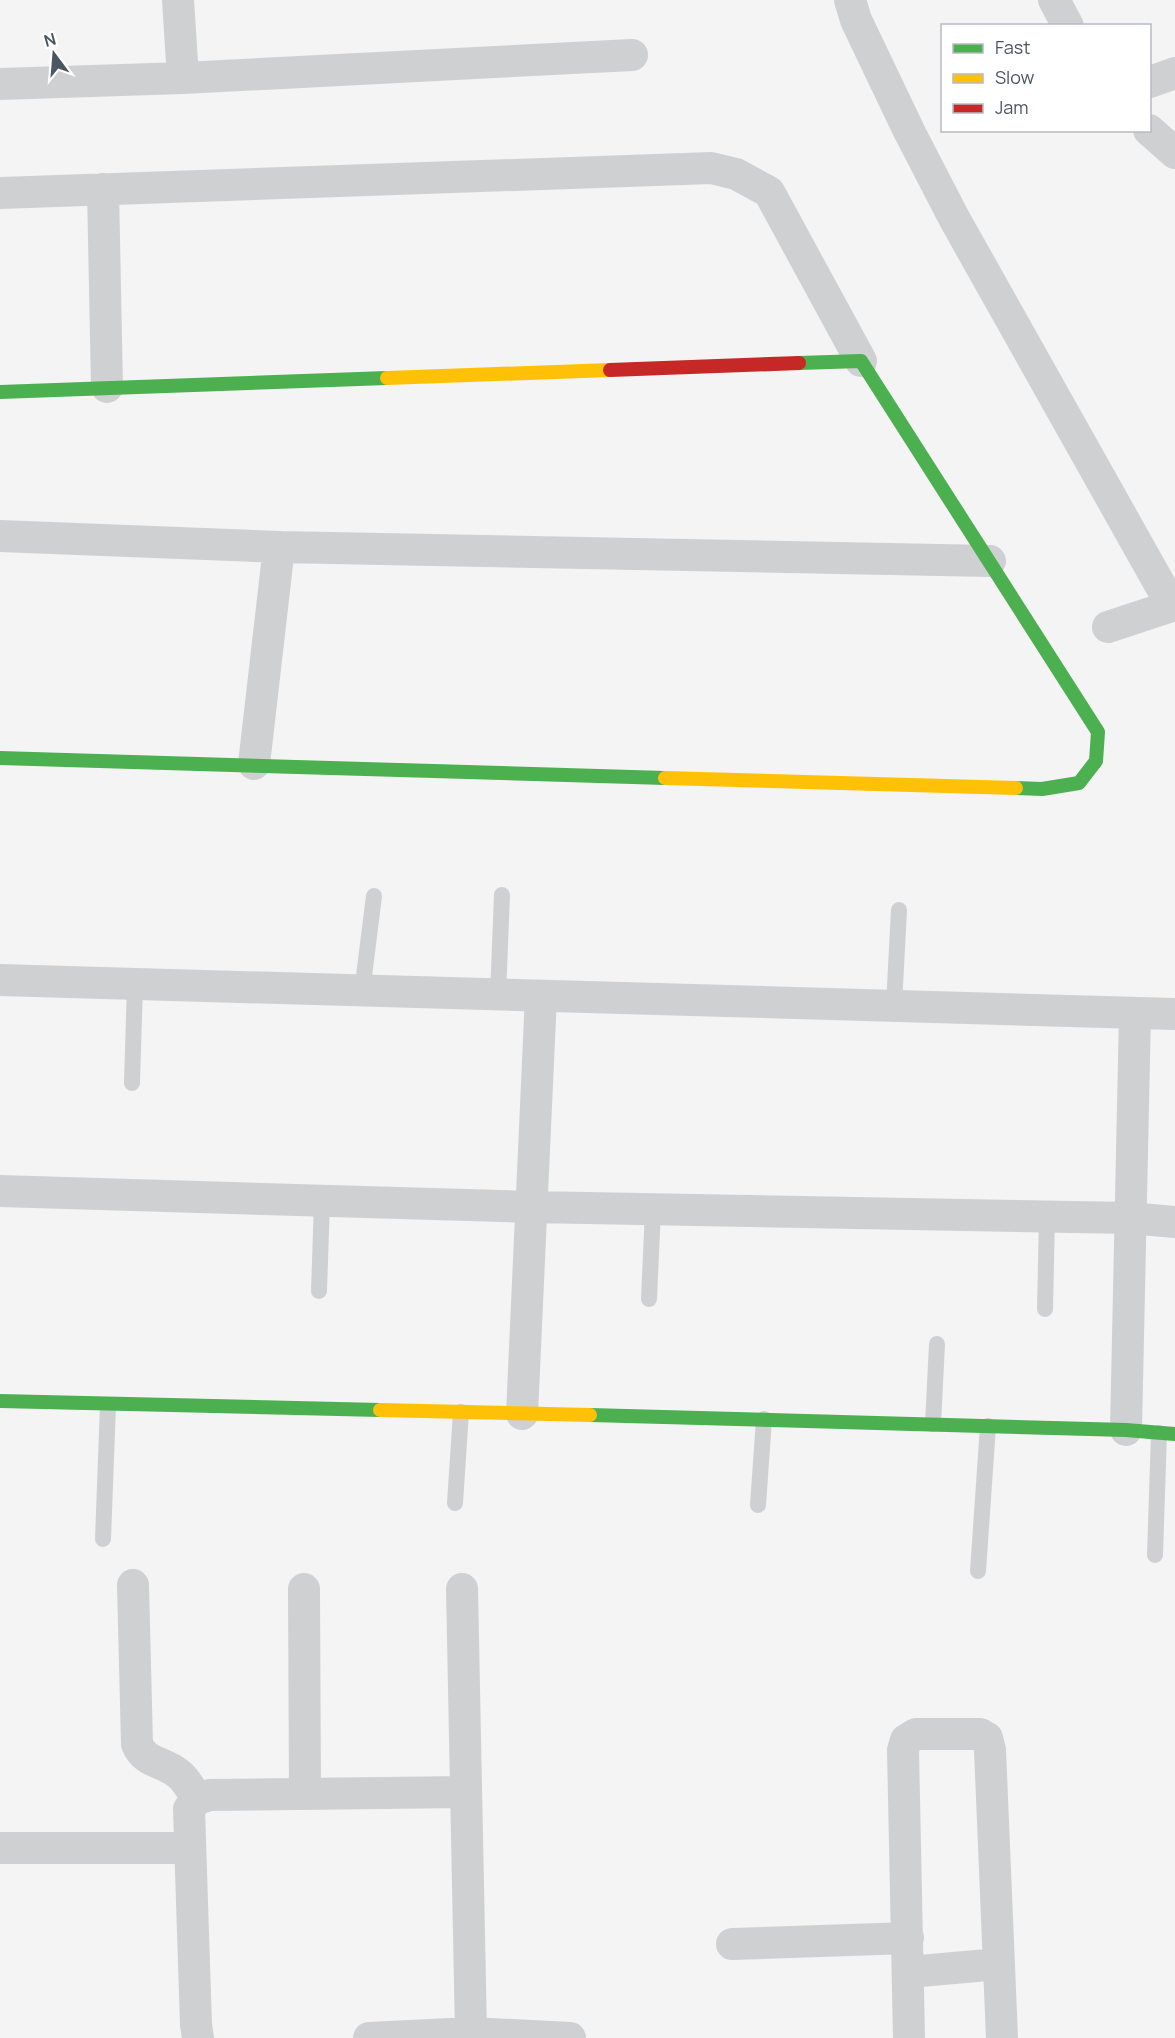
<svg xmlns="http://www.w3.org/2000/svg" width="1175" height="2038" font-family="Manrope,sans-serif">
<style>
.lines{fill:none;stroke-linecap:round;stroke-linejoin:round}
.lane{stroke:#ced0d2;stroke-width:16}
.street{stroke:#ced0d2;stroke-width:32}
.fast{stroke:#4caf50;stroke-width:14}
.slow{stroke:#ffc107;stroke-width:14}
.jam{stroke:#c62828;stroke-width:14}
</style>
<rect width="100%" height="100%" fill="#f4f4f4"/>
<g class="lines">
<path class="lane" d="M362,992L374,896
M498,995L502,895
M894,1005L899,910
M132,1083L135,984
M319,1291L322,1201
M649,1299L653,1209
M1045,1309L1047,1217
M933,1424L937,1344
M455,1503L461,1412
M758,1505L764,1419
M103,1539L108,1405
M1155,1555L1159,1433
M978,1571L988,1426"/>
<path class="street" d="M178,0L183,78
M850,0L856,20L909,131L954,218L1172,606
M1054,0L1068,26
M1150,82L1175,73
M0,84L183,78L632,55
M1149,130L1175,153
M103,189L107,387
M0,193L711,168L736,174L769,192L861,361
M0,536L279,547L990,561
M1108,627L1175,605
M254,764L279,547
M0,980L1175,1014
M0,1191L532,1207L1130,1218L1175,1222
M522,1414L541,996
M1126,1430L1135,1013
M133,1585L137,1744C145,1764 164,1761 180,1775C187,1781 192,1791 197,1799
M304,1589L305,1794
M462,1589L471,2033
M0,1848H190
M732,1944L908,1938
M909,1972L999,1964
M198,2038L196,2025L189,1809L197,1799L210,1795L466,1792
M369,2038L471,2033L570,2038
M909,2038L903,1750L906,1740L916,1734H980L987,1738L990,1750L1002,2038"/>
<path class="fast" d="M799,363L861,361L1098,732L1096,761L1079,783L1042,789L1016,788
M0,392L387,378
M0,758L665,778
M0,1401L380,1410
M590,1415L1126,1430L1175,1434"/>
<path class="slow" d="M387,378L610,370
M665,778L1016,788
M380,1410L590,1415"/>
<path class="jam" d="M610,370L799,363"/>
</g>
<rect x="941" y="24" width="210" height="108" fill="#ffffff" stroke="#b7bbc0" stroke-width="1.5"/>
<rect x="953" y="44" width="30" height="9" fill="#4caf50" stroke="#b7bbc0" stroke-width="1.5"/>
<text x="995" y="54" font-size="18" fill="#4a5661">Fast</text>
<rect x="953" y="74" width="30" height="9" fill="#ffc107" stroke="#b7bbc0" stroke-width="1.5"/>
<text x="995" y="84" font-size="18" fill="#4a5661">Slow</text>
<rect x="953" y="104" width="30" height="9" fill="#c62828" stroke="#b7bbc0" stroke-width="1.5"/>
<text x="995" y="114" font-size="18" fill="#4a5661">Jam</text>
<g transform="translate(54 54) rotate(344)" stroke="#ffffff" stroke-width="4.5" paint-order="stroke">
<path d="M0-4.5L10 22L0 15L-10 22Z" fill="#4a5661"/>
<text y="-9" font-size="16" font-weight="bold" text-anchor="middle" fill="#4a5661">N</text>
</g>
</svg>
